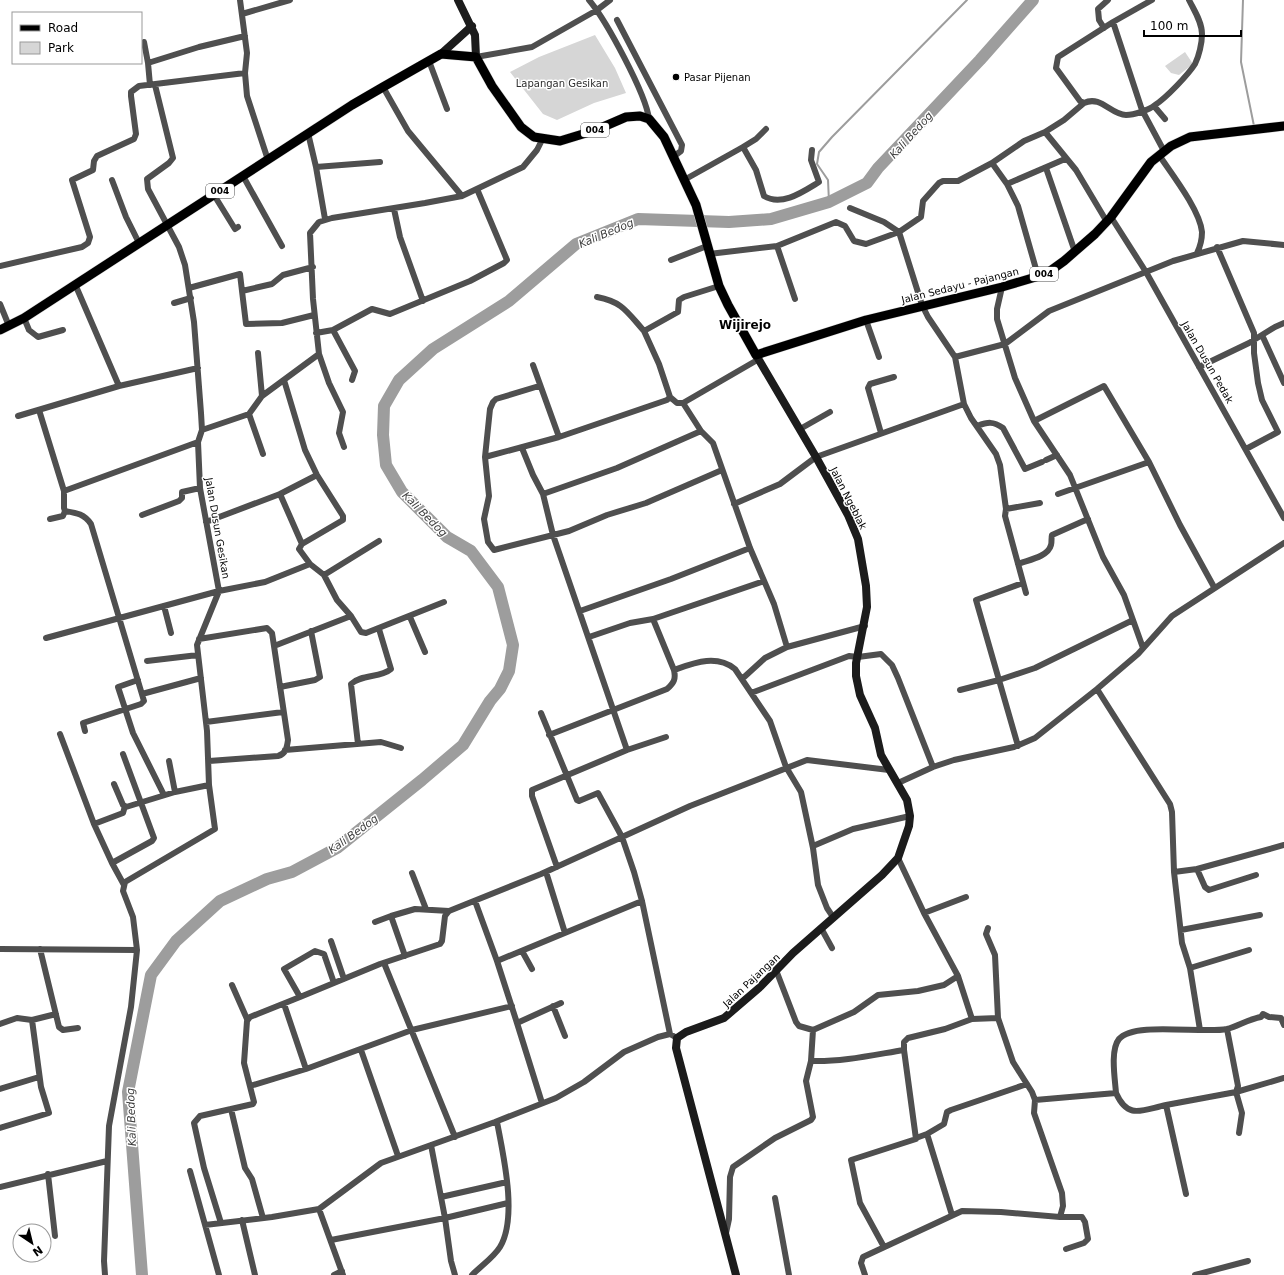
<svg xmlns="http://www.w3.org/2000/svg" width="1284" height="1275" font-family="'DejaVu Sans',sans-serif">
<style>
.green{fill:#d6d6d6}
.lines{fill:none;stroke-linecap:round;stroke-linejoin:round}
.stream{stroke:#9d9d9d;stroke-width:2}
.river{stroke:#9d9d9d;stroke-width:12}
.primary-casing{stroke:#dbdbdb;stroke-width:10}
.street{stroke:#4f4f4f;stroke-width:6}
.secondary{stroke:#1c1c1c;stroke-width:8}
.primary{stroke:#000;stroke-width:9}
.poi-dot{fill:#000;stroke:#fff;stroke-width:1.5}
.labels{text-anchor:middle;stroke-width:3;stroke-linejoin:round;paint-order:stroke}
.shield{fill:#fff;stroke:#4c4c4c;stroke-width:1}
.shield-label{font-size:9px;font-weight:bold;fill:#000}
.poi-label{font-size:10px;fill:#000;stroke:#fff;text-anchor:start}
.park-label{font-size:10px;fill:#2d2d2d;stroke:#fff}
.street-label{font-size:10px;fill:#000;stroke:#fff}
.water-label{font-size:11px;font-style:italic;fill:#3e3e3e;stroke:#fff}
.quarter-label{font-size:12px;font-weight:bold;fill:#000;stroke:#fff}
</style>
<rect width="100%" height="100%" fill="#fff"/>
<path class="green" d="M595,35L615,68L626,93L594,103L557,120L543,114L510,72L539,57Z
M1185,52L1193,64L1179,75L1171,73L1165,66Z"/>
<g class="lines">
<path class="stream" d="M1243,0L1241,62L1254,126
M829,202L828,180L817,164L819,152L832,137L967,0"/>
<path class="river" d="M142,1275L128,1092L151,975L176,941L220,901L267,879L292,872L337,848L422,780L463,745L490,701L500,689L509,671L513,645L498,587L471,551L447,537L402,492L386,465L383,435L384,406L399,380L433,349L509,301L576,244L638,219L729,222L771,219L829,202L867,183L878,168L980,60L1033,0"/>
<defs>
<path id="primary" d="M0,330L24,318L352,105L383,87L441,54L476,57L492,86L521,127L534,137L560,141L596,130L626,117L640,116L649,119L664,137L696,205L719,286L728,305L756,355L866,320L1002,287L1046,274L1064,261L1095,234L1111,217L1151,162L1171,146L1190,137L1284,126"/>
</defs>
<use href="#primary" class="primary-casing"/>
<path class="street" d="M240,0L247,53L245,73L247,96L268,160
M589,0C606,20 646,94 649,119
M1152,0L1113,22L1058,57L1056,68L1080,101L1084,103C1101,95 1111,115 1126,115C1134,115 1149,110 1155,105C1166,98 1188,75 1195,64C1199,56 1202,43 1202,34C1202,22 1194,10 1189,0
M242,14L290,0
M617,20L682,145L681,151L673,157
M1113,22L1142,110L1164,151
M1104,28L1099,20L1098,9L1108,0
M144,42L148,63
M476,57L532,47L597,10L610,0
M429,61L447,109
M150,85L148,63L199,47L245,36
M383,87L408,131L462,196
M1154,106L1165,119
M1045,132L1064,120L1084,103
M308,133L316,167L325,219
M743,147L756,139L766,129
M1159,155C1171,173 1200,210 1202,232C1202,239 1200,247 1197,253
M316,167L380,162
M1046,168L1075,252
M243,176L282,246
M112,180L126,217L139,243
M684,180L743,147L756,170L764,196C782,207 804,191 819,182L811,160L812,150
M1007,184L1065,159
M214,195L235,229L238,227
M850,208L884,222L899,232L922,305L928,317L955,357
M394,209L400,237L423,301
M1111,217L1146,272L1284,518
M777,246L795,299
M1217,247L1254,333V353L1258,383L1262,400L1278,432L1246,449
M709,254L777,246L836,222L845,226L854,241L866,244L899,232L921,217L923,201L939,183L943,181H958L992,163
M671,260L707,246
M0,266L82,247L88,243L90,237L72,180L93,170L94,161L97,156L134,139L136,134L131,96V92L139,86L245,73
M313,267L283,275L272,284L242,291L246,324L282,323L314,315
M1038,276L1018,206L1007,184L992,163L1024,141L1045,132L1076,170L1107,222
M75,284L119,386
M1002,287L997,309V319L1015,378L1034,421
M189,288L240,274L242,291
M597,297C623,302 627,312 644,331
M174,303L191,298
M0,304L9,326
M24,318L29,330L38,337L63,330
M866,320L879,357
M333,330L355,371L352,380
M316,333L333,330L372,309L390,314L470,281L504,263L507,260L477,189
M1262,335L1284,383
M258,353L262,396
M319,354L329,383L343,412L339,433L344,447
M533,365L559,437
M1199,367L1249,343L1275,327L1284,323
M539,386L496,399L493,402L490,409L485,457L489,496L484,519L488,542L494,550L569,531L607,515L646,503L722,470
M670,397L677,403H683L759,359
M683,403L701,431L713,443L750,548L774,604L787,647L865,626
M39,410L64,491V508L65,511L63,516L50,519
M249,414L263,454
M18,416L119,386L198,368
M977,426C988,422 993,421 1003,428L1025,469L1042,462
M800,429L830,412
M202,430L249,414L262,396L319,354L313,299L310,233L319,222L332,218L425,203L462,196L523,167L537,150L543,138
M881,433L868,388L870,384L894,377
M522,448L533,475L543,494
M485,457L559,437L667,400L670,397L659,364L644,331L678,312L679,300L684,297L719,286
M1046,460L1057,455
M64,491L198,442
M280,494L317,475
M1058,494L1149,462
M734,504L780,484L816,457L964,404
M1006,509L1040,503
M65,511C77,513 84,514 91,524L144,701L141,704L83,723L85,731
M142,515L179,501L182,498V492L200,488
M206,522L280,494L302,544L343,520V516L317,475L305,450L284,380
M302,544L299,549L310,564
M1018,564C1028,560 1048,557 1051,545C1052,542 1051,538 1052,535L1088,519
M324,575L379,541
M1023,583L976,600L999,680L1035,668L1133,620
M1026,593L1005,516L1006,509L1000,465L996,454L971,418L964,404L955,357L1005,344L1049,311L1173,261L1243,241L1284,245
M164,606L171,633
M580,611L671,579L750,548
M410,617L425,652
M653,619L764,581
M589,637L630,623L653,619L674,670
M46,638L219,591L265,582L310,564L324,575L337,600L351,616
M199,639L267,628L272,633L274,646L351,616L361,632L366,633L444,602
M1143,648L1124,595L1103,557L1070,475L1034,421L1104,386L1149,462L1180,525L1214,587
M147,661L198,655
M742,679L765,658L787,647
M138,680L118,687L133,733L164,795
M280,687L315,680L320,677L311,631
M1097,689L1170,804L1172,812L1174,872L1182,943L1190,968L1200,1030
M960,690L999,680L1018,746
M751,693L849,656L858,657L881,654L892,665L898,678L933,767
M142,694L201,678
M541,713L577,800L579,801L598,793L622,837L634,872L642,901L670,1034
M206,722L283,712
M60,734L94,824L112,863
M549,735L667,689C674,683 676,679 674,670C694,663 716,654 735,669L770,721L786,767L801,792L813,848L818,885L827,908L833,917
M358,744L351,684C361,674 381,678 391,669L379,629
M285,750L381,742L401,748
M627,750L666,737
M123,754L154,838L152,841L112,863L124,885
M169,761L175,792
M209,761L278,756C286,754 287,747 288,740L274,646
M898,783L933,767L954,760L1014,747L1035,738L1097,689L1138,654L1172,616L1284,543
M114,784L123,805L126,807L175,792L209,785
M94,824L123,813L125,806
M813,846L853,829L910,816
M898,858L924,913L966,897
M557,867L532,796V790L627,750L553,535L543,494L617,468L701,431
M1197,869L1284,845
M546,872L565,933
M1174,872L1197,869L1205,887L1209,890L1256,875
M412,873L426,909
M475,901L497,961
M375,922L391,916
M821,928L832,948
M988,928L986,934L995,955L998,1018L1013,1062L1032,1092L1035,1100L1034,1113L1062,1193L1063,1206L1060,1217
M1181,930L1260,915
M331,941L344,979
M0,949L137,950L133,917L123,891L125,882L215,829L209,785L207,731L197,645L219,591L200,488L198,442L202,430L201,413L194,322L185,265L179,247L148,189L147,179L169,163L173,158L155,85
M40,949L59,1027L63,1030L78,1028
M522,951L532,969
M405,956L391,916L415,909L449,911
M384,963L455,1137
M1190,968L1249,950
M232,985L247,1019
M300,997L380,964L440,944L442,941L445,916L449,911L541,874L690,806L807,760L889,770
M284,1004L306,1069
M553,1006L565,1036
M972,1019L998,1018
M517,1023L497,961L642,901
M0,1024L17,1018L32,1020L56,1014
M1227,1029L1238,1086L1236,1092L1242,1113L1239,1133
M813,1030L854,1012L878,995L918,991L944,985L958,976
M361,1050L398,1156
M904,1050V1042L908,1038L945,1029L972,1019L958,976L924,913
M811,1061C842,1062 873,1055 904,1050L916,1139L851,1160L860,1203L884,1247
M250,1086L306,1069L412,1030L512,1006
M0,1089L39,1077
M1116,1093C1128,1120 1142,1110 1166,1105L1186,1194
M1035,1100L1116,1093C1115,1079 1110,1050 1119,1039C1134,1021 1203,1034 1227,1029C1238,1026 1249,1019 1261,1017L1263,1014L1269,1017L1281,1018L1284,1025
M542,1103L517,1023L561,1003
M1166,1105L1236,1092L1284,1078
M0,1128L49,1113L41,1087L32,1020
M927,1134L944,1124L947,1112L951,1110L1027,1084
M916,1138L927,1134L952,1215
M190,1171L219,1275
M48,1174L55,1236
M0,1187L107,1161
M441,1197L507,1182
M775,1198L789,1275
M319,1209L343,1275
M263,1218L252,1179L245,1168L231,1109L253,1104L254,1102L244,1063L247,1021L250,1017L300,997L284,969L315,951L324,954L334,983
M242,1220L255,1275
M221,1223L204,1168L194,1123L200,1116L231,1109
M205,1225L272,1217L319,1209L381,1163L495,1122L556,1098L584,1082L624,1052L658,1037L670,1034L677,1038
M726,1233L729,1219L730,1177L733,1167L775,1138L811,1120L813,1117L806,1081L811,1061L813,1030L799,1026L796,1022L776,970
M331,1240L445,1218L431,1145
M105,1275L104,1261L109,1126L131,1007L137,950
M334,1275L342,1271
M455,1275L451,1261L445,1218L508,1203
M472,1275C481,1266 494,1257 500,1247C518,1217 503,1154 497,1122
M865,1275L861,1263L863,1257L962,1211L1001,1212L1060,1217H1082L1085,1222L1088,1239L1084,1243L1066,1249
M1195,1275L1248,1261"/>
<path class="secondary" d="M458,0L475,35L476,57
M441,54L472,26
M736,1275L676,1048L677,1038L686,1032L724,1018L759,988L793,953L882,875L898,858L909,826L910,816L907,800L881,755L875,728L860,695L856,676V663L867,607L866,586L858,539L848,515L816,457L756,355"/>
<use href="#primary" class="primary"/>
</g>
<circle class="poi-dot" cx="676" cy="77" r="4"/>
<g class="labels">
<g class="shield">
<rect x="581" y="123" width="28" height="14" rx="3"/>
<rect x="206" y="184" width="28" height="14" rx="3"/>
<rect x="1030" y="267" width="28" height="14" rx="3"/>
</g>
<g class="shield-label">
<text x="595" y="133">004</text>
<text x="220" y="194">004</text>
<text x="1044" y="277">004</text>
</g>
<g class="poi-label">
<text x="684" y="81">Pasar Pijenan</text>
</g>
<g class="park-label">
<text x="562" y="87">Lapangan Gesikan</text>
</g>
<g class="street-label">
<text transform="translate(960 285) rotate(-14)" y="4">Jalan Sedayu - Pajangan</text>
<text transform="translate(1208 362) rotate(60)" y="4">Jalan Dusun Pedak</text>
<text transform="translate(849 498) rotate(63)" y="4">Jalan Ngeblak</text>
<text transform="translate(218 528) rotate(80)" y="4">Jalan Dusun Gesikan</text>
<text transform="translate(751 980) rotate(-43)" y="4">Jalan Pajangan</text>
</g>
<g class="water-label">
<text transform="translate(911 135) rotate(-48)" y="4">Kali Bedog</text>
<text transform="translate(606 233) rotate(-23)" y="4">Kali Bedog</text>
<text transform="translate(425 514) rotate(45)" y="4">Kali Bedog</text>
<text transform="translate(353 834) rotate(-36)" y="4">Kali Bedog</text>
<text transform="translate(131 1117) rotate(-92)" y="4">Kali Bedog</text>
</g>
<g class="quarter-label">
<text x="745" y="329">Wijirejo</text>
</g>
</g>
<rect x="12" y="12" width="130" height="52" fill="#ffffff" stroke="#999999"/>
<rect x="20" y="25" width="20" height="6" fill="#000000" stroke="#999999"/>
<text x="48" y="32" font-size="12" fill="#000000">Road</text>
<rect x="20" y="42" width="20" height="12" fill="#d6d6d6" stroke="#999999"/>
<text x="48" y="52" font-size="12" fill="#000000">Park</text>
<g transform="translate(32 1243) rotate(145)"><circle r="19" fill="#ffffff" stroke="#999999"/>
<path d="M0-3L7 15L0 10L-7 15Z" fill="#000000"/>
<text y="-6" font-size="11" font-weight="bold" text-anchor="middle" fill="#000000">N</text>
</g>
<path d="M1144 30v6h97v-6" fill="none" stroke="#000000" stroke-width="2"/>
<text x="1150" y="30" font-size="12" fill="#000000" stroke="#ffffff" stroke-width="3" paint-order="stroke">100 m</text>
</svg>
